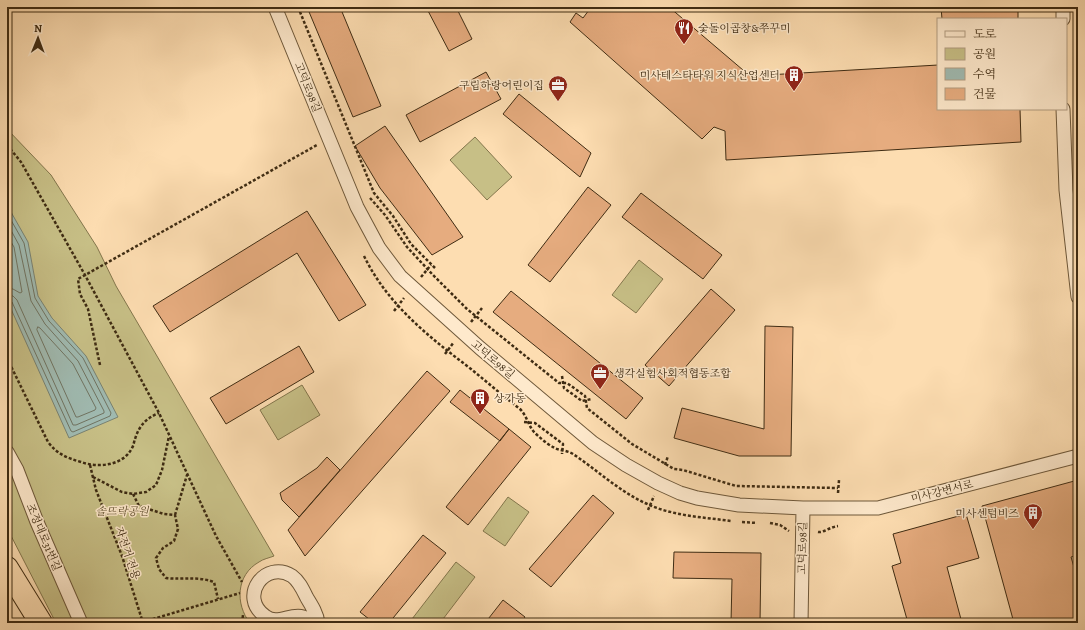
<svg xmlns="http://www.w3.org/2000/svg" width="1085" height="630" font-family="Alegreya,'Noto Serif KR',serif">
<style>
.green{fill:#c7bf86;stroke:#83764c}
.water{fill:#a0bbb2;stroke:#798272}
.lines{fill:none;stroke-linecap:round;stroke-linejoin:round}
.shore{stroke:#707462;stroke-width:1}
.building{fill:#e6ac7f;stroke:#3f2c13}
.minor-casing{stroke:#6e583a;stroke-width:15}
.motorway-casing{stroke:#3f2c13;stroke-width:24}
.path{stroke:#3f2c13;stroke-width:2.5;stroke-dasharray:3 2;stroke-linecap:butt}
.minor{stroke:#fee9cc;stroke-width:13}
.motorway{stroke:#fdddb1;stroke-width:22}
.labels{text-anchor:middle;stroke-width:3;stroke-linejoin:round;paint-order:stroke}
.poi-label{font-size:11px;fill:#3f2c13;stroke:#fee9cc;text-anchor:start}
.street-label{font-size:11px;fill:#3f2c13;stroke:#fee9cc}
.park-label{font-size:11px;font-style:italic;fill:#615130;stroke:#fee9cc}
</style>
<rect width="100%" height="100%" fill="#fdddb1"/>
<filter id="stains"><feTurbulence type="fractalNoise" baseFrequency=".005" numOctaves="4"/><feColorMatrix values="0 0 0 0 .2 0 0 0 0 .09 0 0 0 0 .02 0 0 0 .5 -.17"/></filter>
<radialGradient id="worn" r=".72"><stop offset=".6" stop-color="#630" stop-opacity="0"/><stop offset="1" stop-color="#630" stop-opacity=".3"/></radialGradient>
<path class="green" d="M7,129L51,175L97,247L116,286L274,556C269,558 263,559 259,562C236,575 235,604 250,623H56L7,528Z
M475,137L512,177L487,200L450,160Z
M639,260L663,279L636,313L612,295Z
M302,385L320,415L278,440L260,410Z
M508,497L529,512L505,546L483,531Z
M456,562L475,577L440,623H417L412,619Z"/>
<path class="water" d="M7,205L28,242L38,296L52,318L86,356L118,417L69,438L7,300Z"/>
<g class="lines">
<path class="shore" d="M7,213L24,243L35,298L49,321L83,358L111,413L110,416L73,432L71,431L12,302L10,300H7
M7,223L19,245L31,301L45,324L78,361L104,411V413L76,425H73L17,300L13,296L7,295
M7,235L14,247L22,292L20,293L13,289L7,288
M38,327L40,328L73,364L96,408L95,410L78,417H76L37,330Z"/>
</g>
<path class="building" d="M307,7H340L381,106L353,117Z
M426,7H456L472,39L449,51Z
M585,7H669L750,76L938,65V109H1020L1021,142L726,160L725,131L714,127L702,139L570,22L576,13L583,18L589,10Z
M941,7H1018V19H942Z
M486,72L501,99L420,142L406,115Z
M519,94L591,153L580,177L503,114Z
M385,126L463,237L432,255L380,188L355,146Z
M588,187L611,205L550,282L528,265Z
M641,193L722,255L703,279L622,217Z
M307,211L366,305L339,321L297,253L170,332L153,306Z
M711,289L735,310L669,386L645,365Z
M511,291L643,398L626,419L493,312Z
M765,326L793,327L791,456H739L674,438L682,408L764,429Z
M299,346L314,372L226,424L210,398Z
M427,371L450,391L305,556L288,530Z
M460,390L509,429L500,441L450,402Z
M509,429L531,447L468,525L446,507Z
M327,457L340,470L299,517L282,500L280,493L317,468Z
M1078,480V555L1071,557L1078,581V623H1014L982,506Z
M593,495L614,513L551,587L529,569Z
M966,514L979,558L947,567L962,623H908L892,566L901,563L893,534Z
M423,535L446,553L389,623H374L360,612Z
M674,552L761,553L760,623H731L732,579L673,578Z
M503,600L525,617L521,623H485Z"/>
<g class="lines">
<defs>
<path id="minor" d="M275,7L357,207L379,248L400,276L480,348L593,443L626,465L658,483L680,493L697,498L739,505L803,508H878L1078,456
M1063,19V7
M1063,109L1066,190L1078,297
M7,452L17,470L37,522L81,623
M313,623C310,621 306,618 303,617C290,613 277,626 265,616C238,597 265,559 292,576C299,581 303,590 307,598C312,606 317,614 318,623
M801,623L803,508"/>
<path id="motorway" d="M7,568L41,623"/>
</defs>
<use href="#minor" class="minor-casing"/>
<use href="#motorway" class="motorway-casing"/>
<path class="path" d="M298,7L374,193L393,216L411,244L436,269
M7,145L21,162L85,275L159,413L216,536L242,582
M370,198L385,215L407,247L433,275L467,309L559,383H567L585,396L587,408L632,444L674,469L683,470L736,486L838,488
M364,256C388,305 428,336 471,369C487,382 503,396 520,409C527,416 528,425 534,432C539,437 547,444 553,447C559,451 567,450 573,454C597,470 619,491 645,503C672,516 702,517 731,521
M421,277L431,265
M394,311L404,298
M471,322L482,308
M445,354L454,342
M7,358L48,442C57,454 67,458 81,462C98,468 123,466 132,448C134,445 134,441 135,439C139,426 146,418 159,413
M100,365L88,309L80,294L78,279L317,145
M562,376L564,388L582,401L592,399
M524,422L535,423L563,444L562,454
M90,465L96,490L122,556L143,623
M665,465L668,456
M93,477L122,492L133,494L146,492L156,485L162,470L169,436
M838,493L839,480
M133,494L139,506L164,514L175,515L178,529L174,541L163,548L156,558L159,569L166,578C184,580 197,576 214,582L218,599
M648,510L654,496
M175,515L187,475
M742,522L757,523
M770,523L780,525L789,531
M818,532C823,533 830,527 838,526
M143,622L240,593
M242,623L243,615"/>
<use href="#minor" class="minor"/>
<use href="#motorway" class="motorway"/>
</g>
<defs>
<symbol id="restaurant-pin" viewBox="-11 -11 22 30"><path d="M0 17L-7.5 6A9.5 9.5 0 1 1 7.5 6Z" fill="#8f2418" stroke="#fee9cc"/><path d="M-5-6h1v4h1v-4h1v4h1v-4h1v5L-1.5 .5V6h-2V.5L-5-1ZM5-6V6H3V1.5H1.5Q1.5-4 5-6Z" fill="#fff"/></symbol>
<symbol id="building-pin" viewBox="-11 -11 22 30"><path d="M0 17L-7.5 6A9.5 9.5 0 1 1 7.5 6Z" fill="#8f2418" stroke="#fee9cc"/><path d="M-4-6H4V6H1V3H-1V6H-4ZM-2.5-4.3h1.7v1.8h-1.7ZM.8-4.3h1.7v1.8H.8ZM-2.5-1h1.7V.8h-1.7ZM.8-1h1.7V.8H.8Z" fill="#fff"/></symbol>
<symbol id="office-pin" viewBox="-11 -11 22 30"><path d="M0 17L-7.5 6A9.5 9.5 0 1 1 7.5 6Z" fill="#8f2418" stroke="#fee9cc"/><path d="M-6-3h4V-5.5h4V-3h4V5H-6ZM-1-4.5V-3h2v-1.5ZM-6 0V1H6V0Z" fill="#fff"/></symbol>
</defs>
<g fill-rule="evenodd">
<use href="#restaurant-pin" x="673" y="17" width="22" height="30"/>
<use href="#building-pin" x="783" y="64" width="22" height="30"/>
<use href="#office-pin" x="547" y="74" width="22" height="30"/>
<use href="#office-pin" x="589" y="362" width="22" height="30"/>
<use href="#building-pin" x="469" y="387" width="22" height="30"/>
<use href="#building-pin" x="1022" y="502" width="22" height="30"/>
</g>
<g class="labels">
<g class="poi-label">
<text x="698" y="32">숯돌이곱창&amp;쭈꾸미</text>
<text x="780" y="79" text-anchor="end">미사테스타타워 지식산업센터</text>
<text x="544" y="89" text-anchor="end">구립하랑어린이집</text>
<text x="614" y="377">생각실험사회적협동조합</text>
<text x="494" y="402">상가동</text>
<text x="1019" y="517" text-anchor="end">미사센텀비즈</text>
</g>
<g class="street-label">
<text transform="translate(308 87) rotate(68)" y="4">고덕로98길</text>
<text transform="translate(493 359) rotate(40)" y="4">고덕로98길</text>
<text transform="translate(942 491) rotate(-14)" y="4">미사강변서로</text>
<text transform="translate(44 537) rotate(67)" y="4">조정대로31번길</text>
<text transform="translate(802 548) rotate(-89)" y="4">고덕로98길</text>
<text transform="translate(128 553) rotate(71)" y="4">자전거 전용</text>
</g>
<g class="park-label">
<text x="122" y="515">솔뜨락공원</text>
</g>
</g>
<rect width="1085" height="630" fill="none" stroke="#fdddb1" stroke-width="24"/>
<rect x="8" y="8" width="1069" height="614" fill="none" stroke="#3f2c13" stroke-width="2"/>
<rect x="12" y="12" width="1061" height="606" fill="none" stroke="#3f2c13"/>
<rect x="937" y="18" width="130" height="92" fill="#fee9cc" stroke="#b29d82"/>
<rect x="945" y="31" width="20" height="6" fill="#fee9cc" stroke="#b29d82"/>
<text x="973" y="38" font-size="12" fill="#3f2c13">도로</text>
<rect x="945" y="48" width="20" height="12" fill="#c7bf86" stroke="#b29d82"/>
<text x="973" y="58" font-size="12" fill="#3f2c13">공원</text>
<rect x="945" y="68" width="20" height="12" fill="#a0bbb2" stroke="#b29d82"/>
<text x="973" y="78" font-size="12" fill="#3f2c13">수역</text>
<rect x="945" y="88" width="20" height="12" fill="#e6ac7f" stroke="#b29d82"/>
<text x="973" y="98" font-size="12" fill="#3f2c13">건물</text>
<g transform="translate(38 38) rotate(1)" stroke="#fee9cc" stroke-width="3" paint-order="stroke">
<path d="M0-3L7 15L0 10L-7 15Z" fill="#3f2c13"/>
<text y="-6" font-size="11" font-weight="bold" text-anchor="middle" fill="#3f2c13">N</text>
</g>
<rect width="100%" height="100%" filter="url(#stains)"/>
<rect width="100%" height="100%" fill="url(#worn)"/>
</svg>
